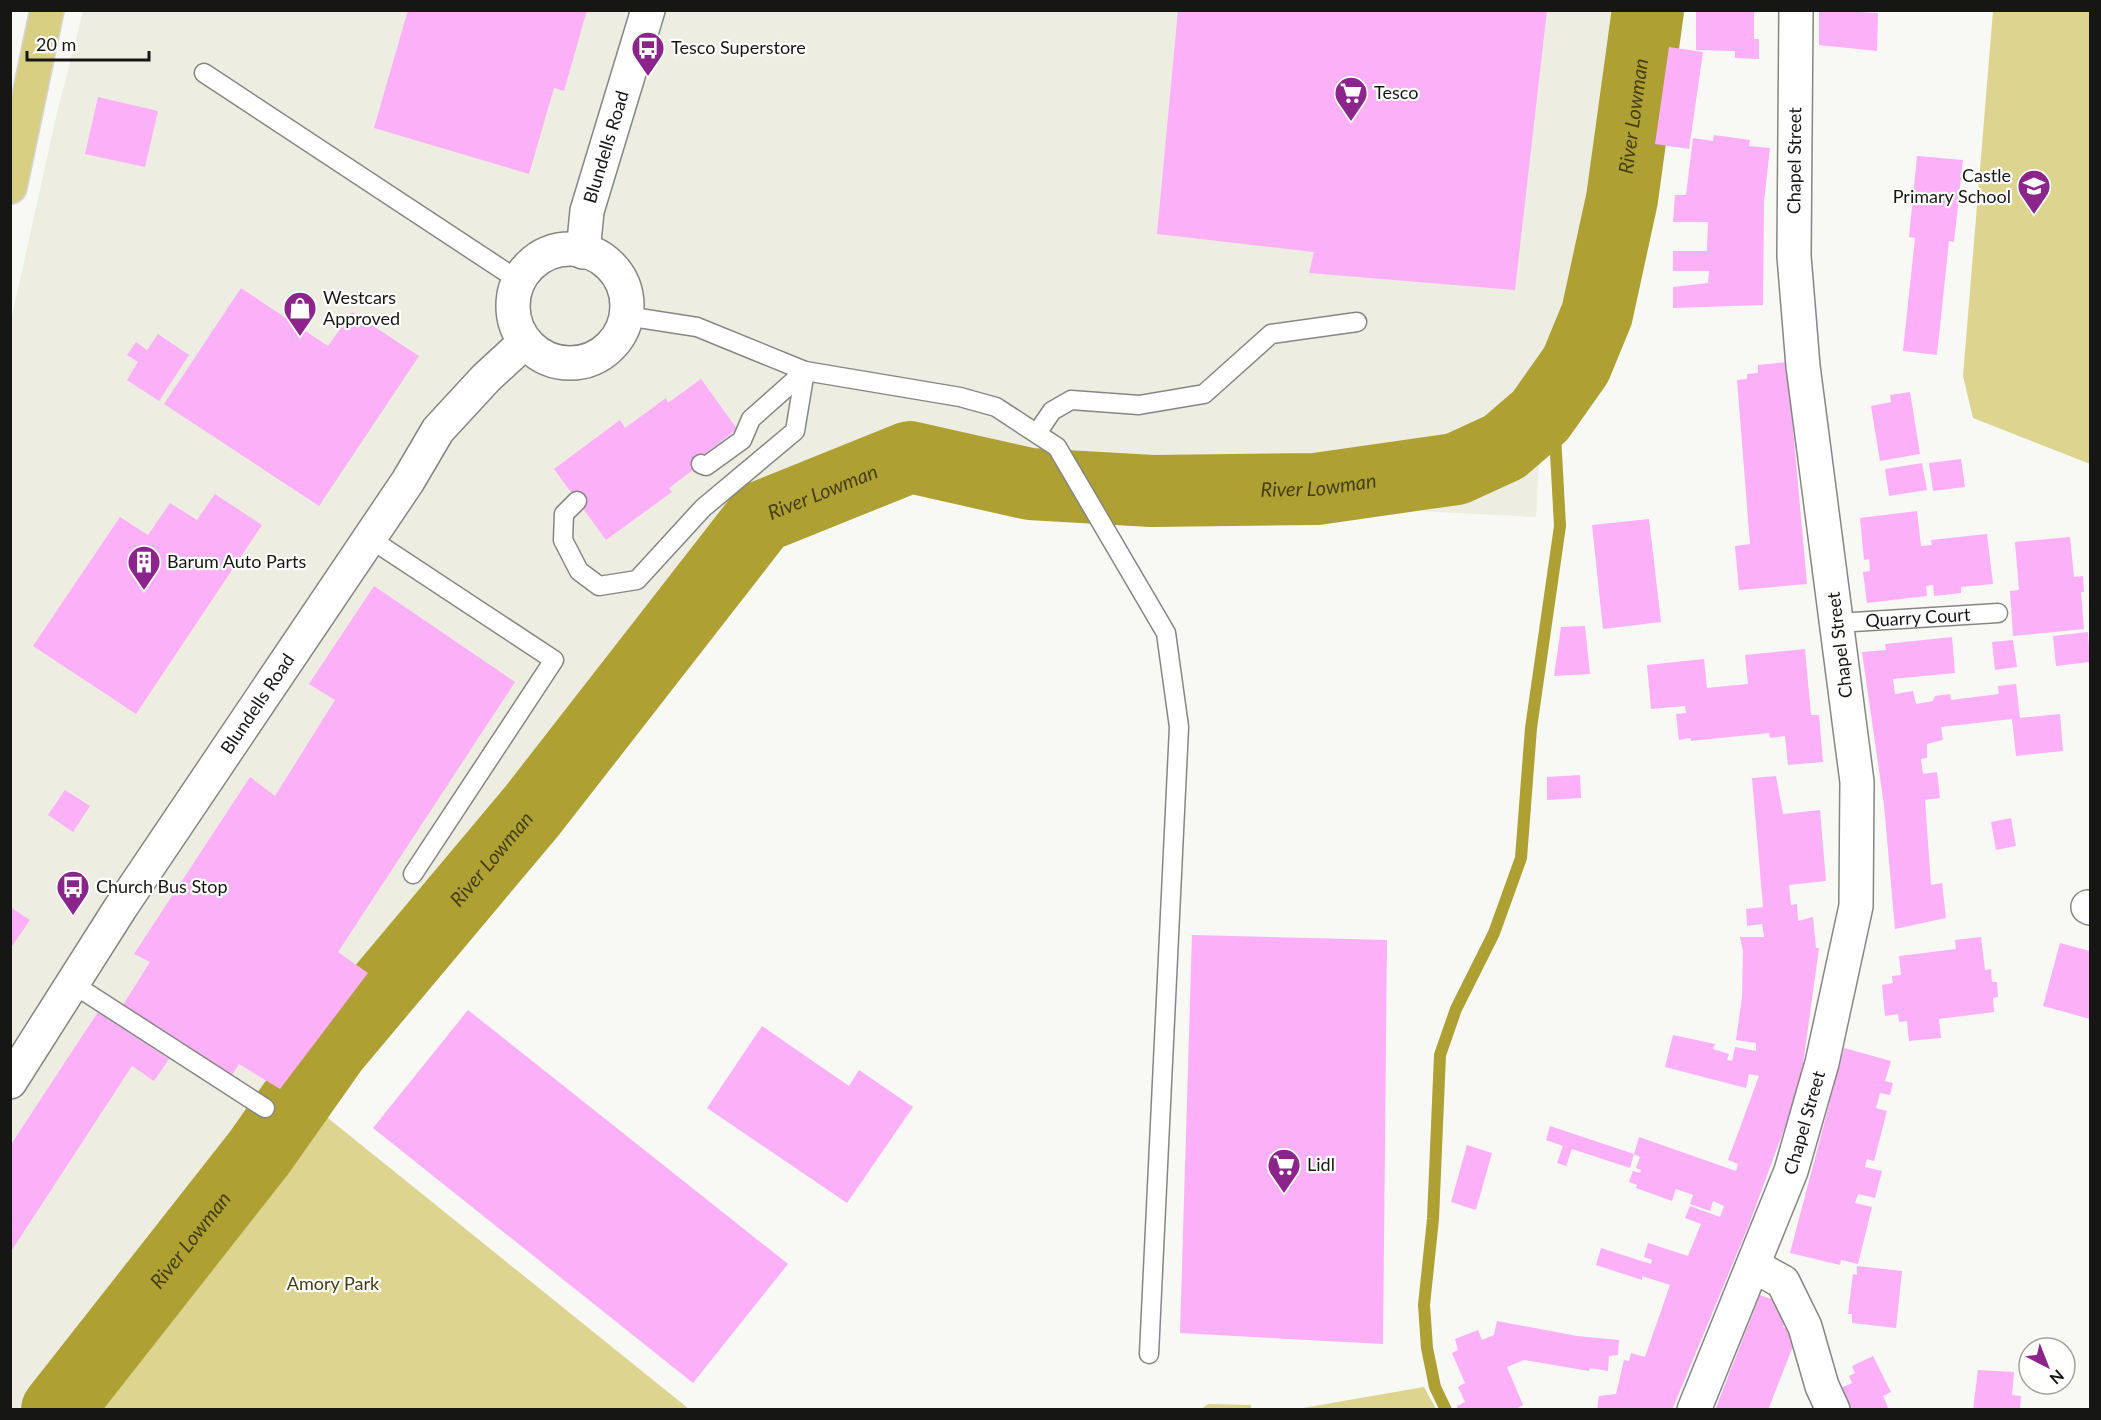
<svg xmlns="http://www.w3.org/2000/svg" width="2101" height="1420" font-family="Lato,sans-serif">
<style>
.built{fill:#eeede2}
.green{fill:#ddd490}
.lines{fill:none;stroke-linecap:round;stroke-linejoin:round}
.stream{stroke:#aea033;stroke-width:12}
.river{stroke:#aea033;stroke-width:72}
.building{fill:#fbb0f8}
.lane-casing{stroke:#868683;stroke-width:21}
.street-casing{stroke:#868683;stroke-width:36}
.secondary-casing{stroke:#868683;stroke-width:36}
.primary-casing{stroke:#d5d5d5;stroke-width:36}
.lane{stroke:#fff;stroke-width:18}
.street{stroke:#fff;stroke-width:33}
.secondary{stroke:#fff;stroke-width:33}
.primary{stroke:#d9cf82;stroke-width:33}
.labels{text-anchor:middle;stroke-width:4.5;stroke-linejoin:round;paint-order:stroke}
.poi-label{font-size:18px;fill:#161615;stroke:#fffffe;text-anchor:start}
.street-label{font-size:18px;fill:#161615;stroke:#fffffe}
.park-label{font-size:18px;fill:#433d11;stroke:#fffffe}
.water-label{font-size:20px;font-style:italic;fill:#453f13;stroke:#fffffe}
</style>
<rect width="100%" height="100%" fill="#f8f8f5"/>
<path class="built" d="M83,11H1638L1626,116L1593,286L1566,359L1529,409L1540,440L1536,517L1045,492L943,479L884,488L801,516L731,576L74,1409L11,1410L10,325L56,117Z"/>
<path class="green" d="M1993,11H2090V464L1973,418L1963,376Z
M313,1106L689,1409H74Z
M1424,1387L1436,1409H1297Z
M1208,1404L1251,1405V1409H1201Z"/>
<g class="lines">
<path class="stream" d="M1446,1410L1435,1387L1427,1348L1424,1305L1433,1219L1440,1055L1456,1009L1494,933L1521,858L1531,728L1560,526L1555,435L1540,416"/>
<path class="river" id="s1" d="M57,1410L259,1153L333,1048L532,811L761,517L910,457L1030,484L1152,491L1316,489L1456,469L1504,447L1540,416L1576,365L1597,314L1622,199L1648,10"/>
</g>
<path class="building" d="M408,10H587L564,91L554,88L529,174L374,128Z
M1178,10H1547L1515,290L1309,273L1314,252L1157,234Z
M1696,10H1754V39H1759V59L1735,58V51L1696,50Z
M1819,10L1878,13L1877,51L1819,45Z
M1669,47L1703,52L1689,149L1655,144Z
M98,97L158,111L145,167L85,154Z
M1714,135L1750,140L1749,146L1770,148L1764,202L1763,305L1673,308V287L1708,283L1709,271H1673V251H1707L1708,222H1673L1675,195H1686L1693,138L1713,141Z
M1917,156L1963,160L1954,242L1949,241L1937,355L1903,351L1915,238L1909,237Z
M241,288L328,346L352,312L419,356L319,506L164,404Z
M158,334L189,355L159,401L127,380L138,362L127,355L136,342L147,350Z
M1787,362L1807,584L1739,590L1735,546L1750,544L1737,380L1747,379V374L1758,373V365Z
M701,379L737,429L706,453L709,458L669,488L672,492L606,540L554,469L620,420L625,428L666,398L668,403Z
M1910,392L1920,454L1880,461L1871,406L1891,402L1890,395Z
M1961,459L1965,487L1933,491L1929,463Z
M1922,463L1927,490L1889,496L1885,469Z
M215,494L262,525L136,714L33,646L120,517L148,535L170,503L197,520Z
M1917,511L1921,546L1932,545L1931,540L1987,534L1993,584L1961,587V593L1934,596L1933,585L1926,586L1927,596L1867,603L1863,572L1870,571L1869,559L1864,560L1860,518Z
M1649,519L1661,622L1603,629L1592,525Z
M2070,537L2074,577L2083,576L2084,592H2081L2084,629L2013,636L2010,591L2019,590L2015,542Z
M374,586L515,682L338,952L368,973L280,1089L239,1064L230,1078L121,1008L150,962L134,954L250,777L275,796L335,700L309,684Z
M1585,626L1590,674L1554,676L1561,627Z
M2088,632L2090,662L2056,666L2053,636Z
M1952,637L1955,673L1893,679L1895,694L1913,691L1916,704L1933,701L1935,696L1950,694L1951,700L1999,694L1998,686L2016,684L2020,718L2060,714L2063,751L2016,756L2012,719L1941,727L1943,740L1927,744V758L1921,759L1923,774L1937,772L1940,798L1925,800L1931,885L1942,883L1946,918L1895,929L1884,805L1862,652L1886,650L1885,644Z
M2013,640L2017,667L1995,670L1992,642Z
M1805,649L1811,715H1819L1823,762L1788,765L1785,736L1770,738L1769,733L1691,741L1690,738L1679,740L1676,714L1686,713L1685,706L1651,709L1647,665L1704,659L1707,688L1748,684L1745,655Z
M1580,775L1581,798L1547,800V777Z
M1776,776L1783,814L1820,810L1826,881L1789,885L1791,905L1797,904L1798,921L1813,917L1816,948H1819L1800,1086L1748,1227L1672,1410H1597L1599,1396L1616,1394L1624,1360L1629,1361L1631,1353L1645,1357L1670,1285L1642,1276V1280L1596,1265L1601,1248L1651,1264L1652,1260L1644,1257L1648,1243L1688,1256L1701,1224L1685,1218L1690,1206L1720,1217L1724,1206L1713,1201L1710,1211L1690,1204L1693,1195L1676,1189L1672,1201L1636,1188L1637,1185L1629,1182L1633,1171L1640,1173L1641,1170L1636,1168L1640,1157L1634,1154L1630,1168L1572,1149L1566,1166L1557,1163L1563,1146L1546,1140L1550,1126L1634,1154L1639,1137L1736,1171L1738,1164L1728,1160L1759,1076L1749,1074L1746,1088L1665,1067L1673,1035L1715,1044L1713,1049L1729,1054L1727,1060L1732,1061L1735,1047L1756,1051V1043L1736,1040L1742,997L1743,952L1740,937H1764L1762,924L1747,926L1746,909L1763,907L1752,778Z
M65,790L90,806L73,832L48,815Z
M2011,818L2016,846L1996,850L1991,822Z
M10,907L30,920L10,949Z
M1192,935L1387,940L1383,1344L1180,1333Z
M1981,937L1985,970L1991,969L1992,982H1997L1998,997L1993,998L1994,1012L1939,1019L1941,1038L1909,1041L1907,1021L1899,1022L1898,1014L1885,1016L1882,985L1893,983L1892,976L1901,975L1899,956L1956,949L1955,940Z
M2060,943L2090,951V1019L2043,1006Z
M468,1010L788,1264L693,1383L373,1128Z
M98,1012L169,1059L154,1081L132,1066L10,1253V1146Z
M762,1026L849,1086L859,1070L913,1107L847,1203L707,1108Z
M1844,1048L1891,1061L1885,1081L1893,1083L1890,1095L1880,1093L1876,1108L1887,1111L1874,1161L1867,1159L1865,1167L1882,1171L1875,1198L1858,1194L1855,1203L1872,1207L1858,1264L1841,1260L1840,1265L1790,1253Z
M1467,1145L1492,1153L1476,1210L1451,1202Z
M1857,1266L1902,1271L1896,1328L1852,1323V1314H1848L1853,1274L1857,1275Z
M1760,1295L1785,1304L1790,1310L1783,1327L1798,1333L1786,1364L1768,1410H1715Z
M1497,1321L1577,1336L1619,1340L1618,1355L1609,1356L1608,1371L1590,1368L1589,1371L1524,1360L1507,1367L1523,1405L1514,1410H1458L1457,1406L1465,1402L1458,1387L1465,1383L1452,1353L1458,1350L1455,1339L1478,1330L1482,1340L1494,1335Z
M1873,1356L1891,1392L1883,1396L1889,1410H1852L1841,1388L1852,1383L1849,1376L1855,1373L1852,1366Z
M1978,1370L2014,1372L2012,1395L2021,1396L2020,1410H1973Z"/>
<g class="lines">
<defs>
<g id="lane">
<path d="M204,73L518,280"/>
<path d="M626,316L697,327L805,371L960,397L996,407L1057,447L1166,633L1179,727L1149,1354"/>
<path d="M1037,433L1052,411L1071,400L1139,405L1204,394L1271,334L1357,322"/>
<path d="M577,501L564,514L563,540L579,571L599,586L637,580L703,508L795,431L805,371L751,419L742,440L706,466L701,464"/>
<path d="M369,538L554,660L413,874"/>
<path id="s2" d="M1837,623L1998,613"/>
<path d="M73,984L265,1108"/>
</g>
<g id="street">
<path d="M2088,907L2090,908"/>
<path d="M1754,1266L1783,1282L1805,1327L1822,1386L1833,1410"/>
<path id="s3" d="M1694,1410L1791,1171L1822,1063L1856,906L1857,782L1803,366L1794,256L1796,10"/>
</g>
<g id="secondary">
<circle cx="570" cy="306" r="57"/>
<path id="s4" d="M583,252L587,211L648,10"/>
<path id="s5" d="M10,1082L121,907L408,481L438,430L486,378L525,342"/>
</g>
<path id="primary" d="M10,187L47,10"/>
</defs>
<use href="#lane" class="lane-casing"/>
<use href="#street" class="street-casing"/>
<use href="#secondary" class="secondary-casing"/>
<use href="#primary" class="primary-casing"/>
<use href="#lane" class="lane"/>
<use href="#street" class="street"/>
<use href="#secondary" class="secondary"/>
<use href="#primary" class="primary"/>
</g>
<defs>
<symbol id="bus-pin" viewBox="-11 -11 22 30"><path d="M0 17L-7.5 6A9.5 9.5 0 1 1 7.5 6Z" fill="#8b248b" stroke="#fffffe"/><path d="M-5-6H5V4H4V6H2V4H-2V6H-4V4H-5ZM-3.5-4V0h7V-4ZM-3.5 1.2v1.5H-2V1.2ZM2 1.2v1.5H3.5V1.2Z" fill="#fff"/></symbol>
<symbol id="supermarket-pin" viewBox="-11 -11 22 30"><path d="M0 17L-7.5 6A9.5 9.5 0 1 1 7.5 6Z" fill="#8b248b" stroke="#fffffe"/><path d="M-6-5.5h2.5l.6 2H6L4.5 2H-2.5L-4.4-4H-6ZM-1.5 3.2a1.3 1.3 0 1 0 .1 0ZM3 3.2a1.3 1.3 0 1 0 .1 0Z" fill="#fff"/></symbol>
<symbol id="school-pin" viewBox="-11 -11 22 30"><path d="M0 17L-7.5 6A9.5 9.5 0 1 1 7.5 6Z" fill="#8b248b" stroke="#fffffe"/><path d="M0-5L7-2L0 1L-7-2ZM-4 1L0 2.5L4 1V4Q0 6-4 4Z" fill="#fff"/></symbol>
<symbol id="shop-pin" viewBox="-11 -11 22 30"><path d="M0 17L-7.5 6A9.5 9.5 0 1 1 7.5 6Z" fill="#8b248b" stroke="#fffffe"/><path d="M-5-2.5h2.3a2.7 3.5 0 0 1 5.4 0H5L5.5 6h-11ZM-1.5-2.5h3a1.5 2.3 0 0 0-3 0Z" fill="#fff"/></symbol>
<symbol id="building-pin" viewBox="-11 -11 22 30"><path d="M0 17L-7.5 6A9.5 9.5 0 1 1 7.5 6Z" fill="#8b248b" stroke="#fffffe"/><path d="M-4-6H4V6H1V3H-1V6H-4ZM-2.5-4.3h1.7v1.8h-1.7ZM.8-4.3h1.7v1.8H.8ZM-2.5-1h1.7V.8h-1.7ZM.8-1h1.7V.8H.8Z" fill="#fff"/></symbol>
</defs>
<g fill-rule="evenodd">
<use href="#bus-pin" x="629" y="29" width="38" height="52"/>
<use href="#supermarket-pin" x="1332" y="74" width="38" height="52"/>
<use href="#school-pin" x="2015" y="167" width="38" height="52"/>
<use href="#shop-pin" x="281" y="289" width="38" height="52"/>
<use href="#building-pin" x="125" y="543" width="38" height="52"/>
<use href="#bus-pin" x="54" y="868" width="38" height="52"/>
<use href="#supermarket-pin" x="1265" y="1146" width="38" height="52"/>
</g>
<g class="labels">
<g class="poi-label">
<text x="671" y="54">Tesco Superstore</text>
<text x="1374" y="99">Tesco</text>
<text x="2011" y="182" text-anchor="end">Castle<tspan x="2011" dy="21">Primary School</tspan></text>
<text x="323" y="304">Westcars<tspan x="323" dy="21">Approved</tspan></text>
<text x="167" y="568">Barum Auto Parts</text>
<text x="96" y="893">Church Bus Stop</text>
<text x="1307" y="1171">Lidl</text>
</g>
<g class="street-label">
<text dy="6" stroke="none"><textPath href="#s4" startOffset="108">Blundells Road</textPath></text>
<text dy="6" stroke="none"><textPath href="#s3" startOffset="1280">Chapel Street</textPath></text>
<text dy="6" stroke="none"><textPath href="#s2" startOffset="81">Quarry Court</textPath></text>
<text transform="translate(1840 645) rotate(-97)" y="6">Chapel Street</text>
<text dy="6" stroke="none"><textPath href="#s5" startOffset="452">Blundells Road</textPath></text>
<text dy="6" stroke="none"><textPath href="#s3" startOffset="308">Chapel Street</textPath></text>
</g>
<g class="park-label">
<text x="333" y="1290">Amory Park</text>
</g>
<g class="water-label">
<text dy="7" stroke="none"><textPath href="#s1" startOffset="2268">River Lowman</textPath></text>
<text dy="7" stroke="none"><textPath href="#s1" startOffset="1710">River Lowman</textPath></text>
<text dy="7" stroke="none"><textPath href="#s1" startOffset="1204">River Lowman</textPath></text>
<text dy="7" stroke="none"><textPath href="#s1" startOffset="702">River Lowman</textPath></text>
<text dy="7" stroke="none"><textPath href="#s1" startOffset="216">River Lowman</textPath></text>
</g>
</g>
<rect width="2101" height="1420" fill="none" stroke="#161615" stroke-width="24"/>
<g transform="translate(2047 1366) rotate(138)"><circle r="28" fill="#fffffe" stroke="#a2a2a1" stroke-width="1.5"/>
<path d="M0-4.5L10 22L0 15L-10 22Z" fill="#8b248b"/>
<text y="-9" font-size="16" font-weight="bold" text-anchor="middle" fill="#161615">N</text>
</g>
<path d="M27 51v9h122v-9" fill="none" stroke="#161615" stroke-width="3"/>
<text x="36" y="51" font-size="18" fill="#161615" stroke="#fffffe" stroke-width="4.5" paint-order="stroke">20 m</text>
</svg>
